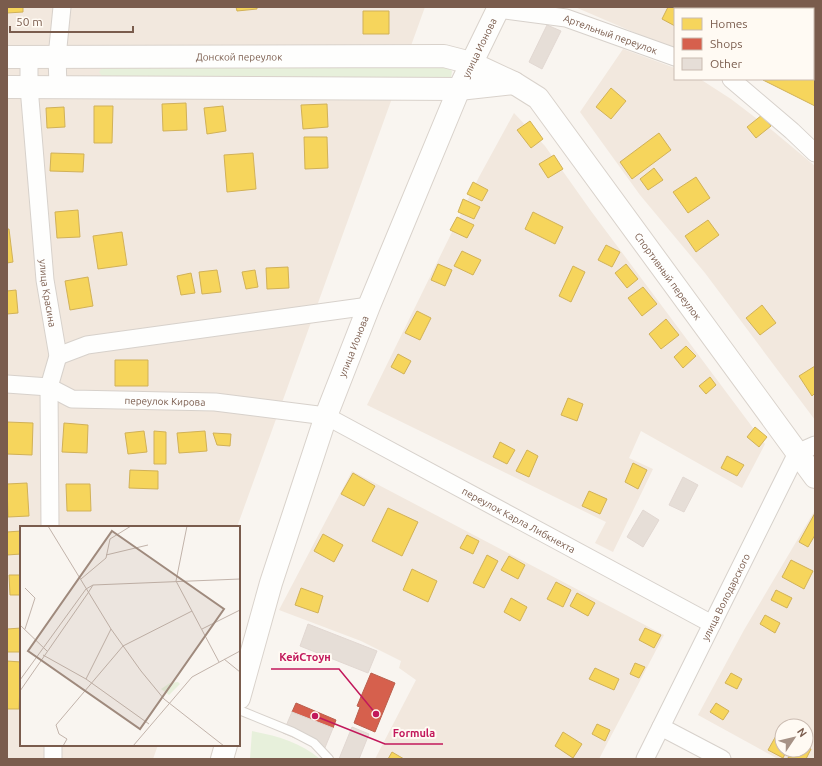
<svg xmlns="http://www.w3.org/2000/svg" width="822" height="766" font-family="Ubuntu,sans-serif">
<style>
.residential{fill:#f2e8de;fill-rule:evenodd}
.green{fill:#e7f0db}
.homes{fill:#f6d55c;stroke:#d1b158}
.shops{fill:#d6604d;stroke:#ba5f4d}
.building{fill:#e6ded7;stroke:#e2d8d2}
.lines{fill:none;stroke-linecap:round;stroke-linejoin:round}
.lane-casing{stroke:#d7d1cb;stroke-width:10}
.street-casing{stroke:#d7d1cb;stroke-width:19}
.secondary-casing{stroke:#d9d2cb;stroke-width:24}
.lane{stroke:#fefefd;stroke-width:8}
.street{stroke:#fefefd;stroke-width:17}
.secondary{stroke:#fefefd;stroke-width:22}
.labels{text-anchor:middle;stroke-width:4;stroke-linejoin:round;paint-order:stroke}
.street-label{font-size:10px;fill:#7a5c4d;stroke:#fffaf3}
.inset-road{fill:none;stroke:#c2b3aa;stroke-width:1}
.view{fill:#9f8a7d;fill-opacity:0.15;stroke:#9f8a7d;stroke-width:2}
.inset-edge{fill:none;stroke:#7a5c4d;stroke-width:2}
.leader{fill:none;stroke:#c2185b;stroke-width:1.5}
.callout-dot{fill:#c2185b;stroke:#fffaf3;stroke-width:1.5}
.callout-label{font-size:11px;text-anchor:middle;font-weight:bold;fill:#c2185b;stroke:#fffaf3;stroke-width:4;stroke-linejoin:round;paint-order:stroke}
</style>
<rect width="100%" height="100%" fill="#f9f5f0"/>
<path class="residential" d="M7,7H425L237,527H21V745H158L153,759H7Z
M575,7H696L695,9H675V50Z
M623,49L675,68V79H700L731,99L773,131L815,166V420L705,273L640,195L580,112Z
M514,113L545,146L591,211L765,444L742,488L641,431L629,458L653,469L613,552L595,543L606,522L367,405L479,177Z
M352,471L664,635L599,759H375L416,680L399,668L401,661L361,641L279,610Z
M815,510V759H778L698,715L744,630ZM782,726H806V750H782Z"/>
<path class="green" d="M109,67H445L452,71L451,78L102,76L99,72L102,68Z
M252,731C278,736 300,742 320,759H250Z"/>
<path class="homes" d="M7,7H23V12L7,13Z
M236,7H257V9L237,11Z
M668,7H689L691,8L675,9V26L662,19Z
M363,11H389V34H363Z
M813,66L815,67V106L763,80L813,79Z
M611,88L626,101L611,119L596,107Z
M186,103L187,130L163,131L162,104Z
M327,104L328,127L303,129L301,105Z
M94,106H113L112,143H94Z
M223,106L226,131L207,134L204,108Z
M64,107L65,127L47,128L46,108Z
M762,115L771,126L756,138L747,127Z
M530,121L543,139L531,148L517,130Z
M659,133L671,150L632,179L620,162Z
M304,137H327L328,168L305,169Z
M51,153L84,154L83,172L50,171Z
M253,153L256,189L227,192L224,155Z
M554,155L563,169L548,178L539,164Z
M654,168L663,180L648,190L640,179Z
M696,177L710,198L688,213L673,192Z
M473,182L488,190L482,201L467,194Z
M463,199L480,207L474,219L458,212Z
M78,210L80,237L57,238L55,212Z
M533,212L563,227L555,244L525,229Z
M457,217L474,225L467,238L450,230Z
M708,220L719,235L696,252L685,236Z
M7,229H9L13,262L7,263Z
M122,232L127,265L98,269L93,236Z
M606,245L620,252L612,267L598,260Z
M462,251L481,260L473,275L454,266Z
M438,264L452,270L445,286L431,280Z
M626,264L638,279L627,288L615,273Z
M573,266L585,272L571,302L559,296Z
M288,267L289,288L267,289L266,268Z
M217,270L221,292L202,294L199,272Z
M255,270L258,287L246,289L242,272Z
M191,273L195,293L181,295L177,276Z
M88,277L93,306L70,310L65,281Z
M643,287L657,304L642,316L628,298Z
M16,290L18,313L7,314V291Z
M762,305L776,323L760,335L746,318Z
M417,311L431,318L420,340L405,333Z
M666,319L679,335L661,349L649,334Z
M686,346L696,356L683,368L674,357Z
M398,354L411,361L404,374L391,367Z
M115,360H148V386H115Z
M815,366V393L812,396L799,376Z
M710,377L716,385L706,394L699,386Z
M568,398L583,404L577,421L561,415Z
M7,422L33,423L32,455L7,454Z
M64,423L88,425L87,453L62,452Z
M755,427L767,437L759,447L747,437Z
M144,431L147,452L128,454L125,433Z
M154,431L166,432V464H154Z
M205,431L207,451L179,453L177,433Z
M213,433L231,434L230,446L217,445Z
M500,442L515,450L507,464L493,457Z
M527,450L538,456L529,477L516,471Z
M727,456L744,465L737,476L721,468Z
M633,463L647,470L638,489L625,482Z
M130,470L158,471V489L129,488Z
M353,473L375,486L364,506L341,494Z
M27,483L29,516L8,517L7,484Z
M66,484H90L91,511H67Z
M589,491L607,499L600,514L582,506Z
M388,508L418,522L402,556L372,541Z
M815,513V535L808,547L799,542Z
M21,531V554L7,555V532Z
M323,534L343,545L334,562L314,551Z
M467,535L479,541L473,554L460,548Z
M487,555L498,561L484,588L473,583Z
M509,556L525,565L518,579L501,570Z
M791,560L813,571L804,589L782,577Z
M412,569L437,581L428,602L403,590Z
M9,575H21V595H10Z
M556,582L571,590L563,607L547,599Z
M301,588L323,596L318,613L295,605Z
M776,590L792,598L787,608L771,600Z
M577,593L595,603L588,616L570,606Z
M511,598L527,607L520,621L504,612Z
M765,615L780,623L775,633L760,624Z
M21,628V652H7V629Z
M645,628L661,635L654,648L639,640Z
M7,661L21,662L19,709H7Z
M635,663L645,667L639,678L630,674Z
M595,668L619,679L614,690L589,679Z
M731,673L742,679L737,689L725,683Z
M716,703L729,711L723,720L710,712Z
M597,724L610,730L605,741L592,734Z
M563,732L582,744L573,758L555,746Z
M777,734L782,737V750H787L783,758L768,750Z
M806,746L811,749L806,759L788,758L792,750H806Z
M392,752L404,759H388Z"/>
<path class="shops" d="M371,673L395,683L375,732L354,723L360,707L357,706Z
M296,703L336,720L333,728L292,712Z"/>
<path class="building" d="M547,25L561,31L542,69L529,62Z
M683,477L698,485L684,512L669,505Z
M643,510L659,520L643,547L627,537Z
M308,624L377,651L368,673L300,646Z
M292,712L333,728L324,750L283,733Z
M352,727L369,734L359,759H339Z"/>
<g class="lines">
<defs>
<path id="lane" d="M239,710L293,732L314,743L329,759"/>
<g id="street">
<path id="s1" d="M498,9L566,18L675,57"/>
<path d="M813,31L815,32"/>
<path id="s2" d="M29,57V87L45,280L58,356L49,387L50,527"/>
<path d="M731,79L792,131L815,153"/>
<path d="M58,86L57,57L62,7"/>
<path d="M58,356L87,345L369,306"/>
<path id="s3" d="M7,384L49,387L72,399L215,402L326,416L712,624"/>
<path d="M661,727L722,759"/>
<path d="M53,745V759"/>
<path id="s4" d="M645,759L797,453L815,445"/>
</g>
<g id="secondary">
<path id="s5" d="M7,57L444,56L471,63L514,83L459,89L7,87"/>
<path id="s6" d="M514,83L538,98L815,477"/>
<path id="s7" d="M239,698L271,583L326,416L369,306L459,89L499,7"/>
<path d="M222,759L226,745"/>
</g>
</defs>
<use href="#lane" class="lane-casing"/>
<use href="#street" class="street-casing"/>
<use href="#secondary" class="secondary-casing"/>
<use href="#lane" class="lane"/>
<use href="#street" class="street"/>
<use href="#secondary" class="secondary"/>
</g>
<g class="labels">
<g class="street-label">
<text dy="4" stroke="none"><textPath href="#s1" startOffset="116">Артельный переулок</textPath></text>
<text dy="4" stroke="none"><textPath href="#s7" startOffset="694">улица Ионова</textPath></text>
<text dy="4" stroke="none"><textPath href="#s5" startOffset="232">Донской переулок</textPath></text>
<text dy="4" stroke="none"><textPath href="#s6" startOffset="249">Спортивный переулок</textPath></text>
<text dy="4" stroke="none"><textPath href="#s2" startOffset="237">улица Красина</textPath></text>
<text dy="4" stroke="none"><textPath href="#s7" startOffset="370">улица Ионова</textPath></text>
<text dy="4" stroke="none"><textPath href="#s3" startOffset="161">переулок Кирова</textPath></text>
<text dy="4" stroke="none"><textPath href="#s3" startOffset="542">переулок Карла Либкнехта</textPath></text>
<text dy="4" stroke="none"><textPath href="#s4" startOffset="181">улица Володарского</textPath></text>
</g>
</g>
<g transform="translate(20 526)">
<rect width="220" height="220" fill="#f9f5f0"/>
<path d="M158,156L160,158L149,169L141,163L150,157Z" fill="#e7f0db"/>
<path class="inset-road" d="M28,0L91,103L121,145L144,173L204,220M167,0L156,55L199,136M86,29L128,19M61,53L86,32L90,13L111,0M73,59L220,53M5,62L15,72L5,103M66,63L73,59L68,67M0,99L27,125M182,103L220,84M23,129L66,153L129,198M204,133L220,146M66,153L91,103M0,154L66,63M0,165L68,67M43,220L47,213L39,208L36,199L103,120L172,85M113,220L172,151L220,125"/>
<path class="view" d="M92,5L204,83L120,203L8,125Z"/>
<rect width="220" height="220" class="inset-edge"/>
</g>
<path class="leader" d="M376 714L339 669H271M315 716L385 744H443"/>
<g class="callout-dot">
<circle cx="376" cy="714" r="4"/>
<circle cx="315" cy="716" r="4"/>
</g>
<g class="callout-label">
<text x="305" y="661">КейСтоун</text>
<text x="414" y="737">Formula</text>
</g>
<rect width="822" height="766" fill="none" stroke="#7a5c4d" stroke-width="16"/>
<rect x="674" y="8" width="140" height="72" fill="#fffaf3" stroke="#cabbb1"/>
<rect x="682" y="18" width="20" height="12" fill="#f6d55c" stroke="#cabbb1"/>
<text x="710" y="28" font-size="12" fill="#7a5c4d">Homes</text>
<rect x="682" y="38" width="20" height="12" fill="#d6604d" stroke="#cabbb1"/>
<text x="710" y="48" font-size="12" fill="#7a5c4d">Shops</text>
<rect x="682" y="58" width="20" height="12" fill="#e6ded7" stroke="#cabbb1"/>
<text x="710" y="68" font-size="12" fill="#7a5c4d">Other</text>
<g transform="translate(794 738) rotate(55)"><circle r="19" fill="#fffaf3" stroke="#cabbb1"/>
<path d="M0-3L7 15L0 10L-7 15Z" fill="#a69286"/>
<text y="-6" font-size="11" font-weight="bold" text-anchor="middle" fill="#7a5c4d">N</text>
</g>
<path d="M10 26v6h123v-6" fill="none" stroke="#7a5c4d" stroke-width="2"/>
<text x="16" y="26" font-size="12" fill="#7a5c4d" stroke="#fffaf3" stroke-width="3" paint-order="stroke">50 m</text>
</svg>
